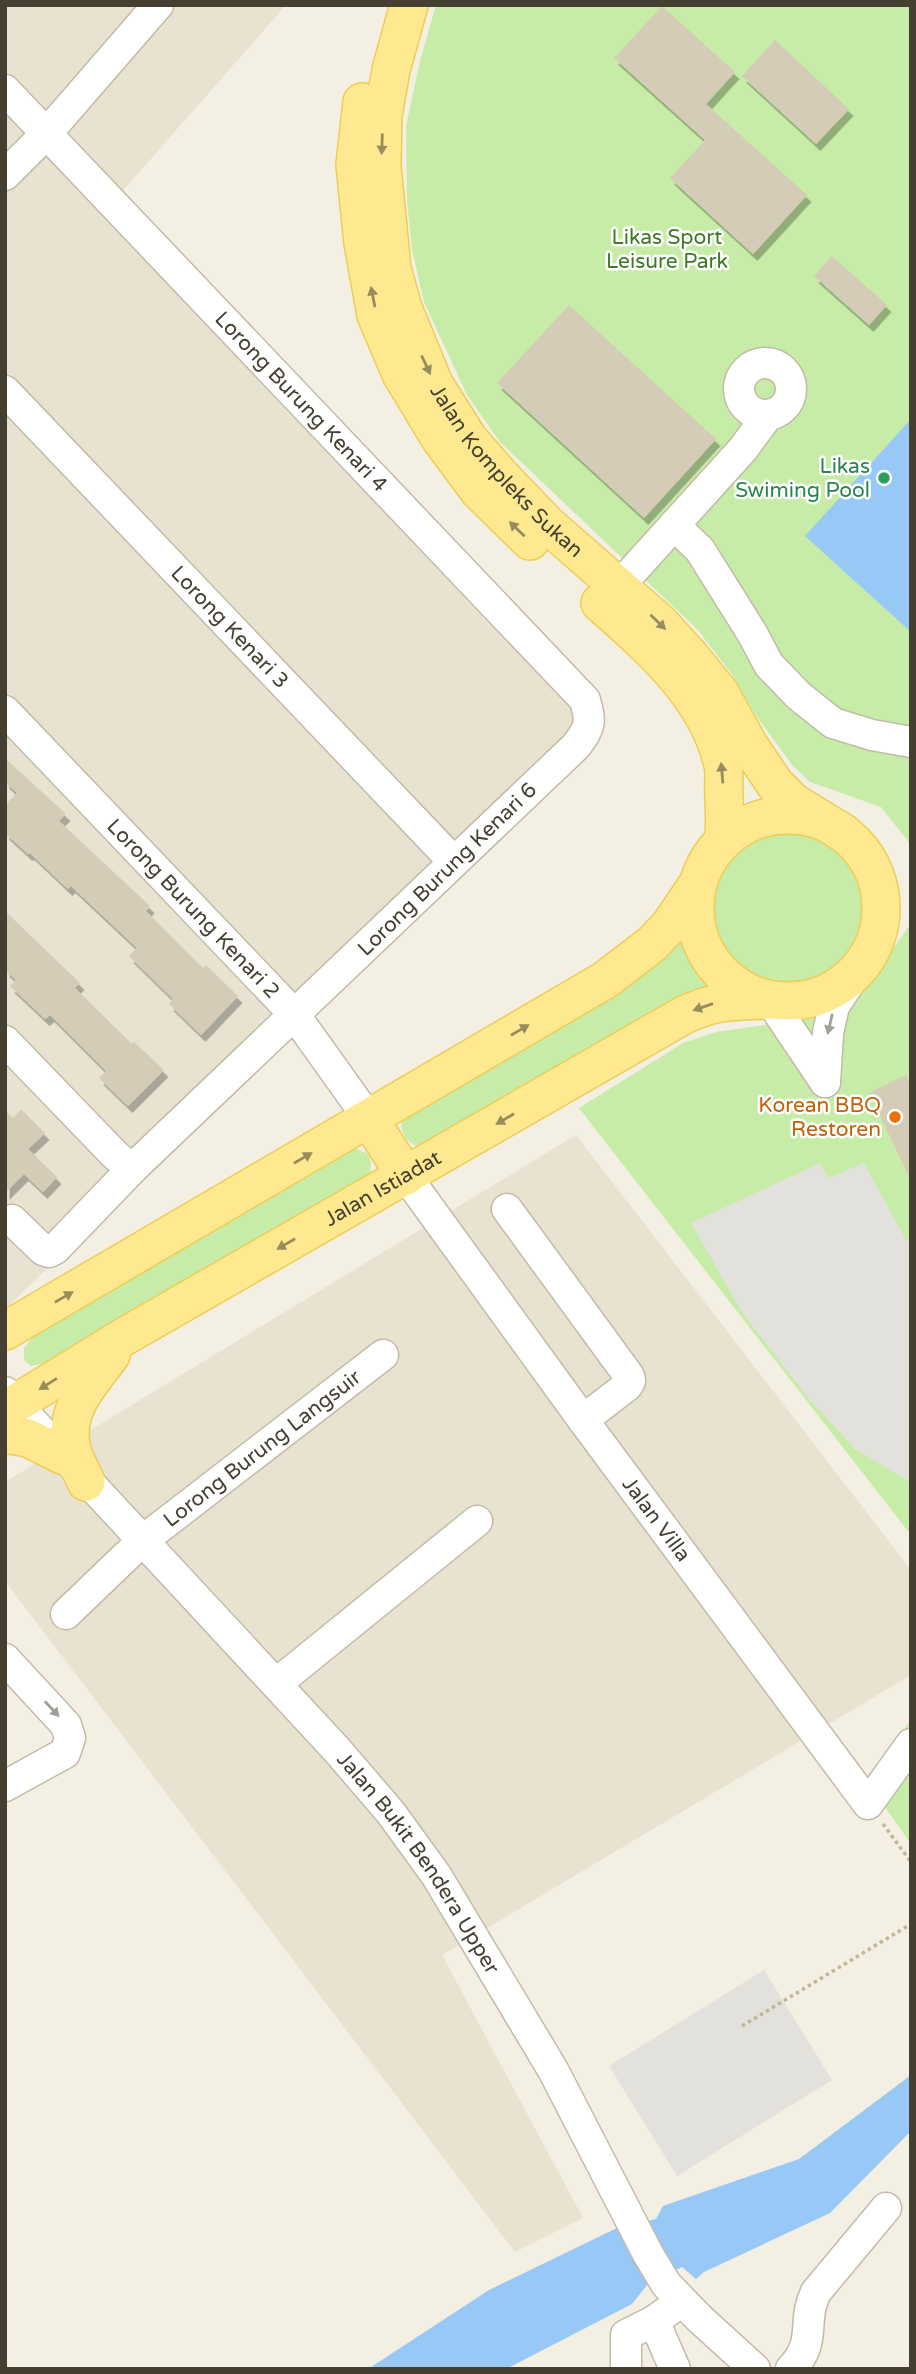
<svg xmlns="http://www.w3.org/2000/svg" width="916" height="2374" font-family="'Varela Round',sans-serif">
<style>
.residential{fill:#e8e2d0}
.green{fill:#c7eca7}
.parking{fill:#e3e1dc}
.water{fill:#98c8f6}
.building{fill:#d5ccb7;filter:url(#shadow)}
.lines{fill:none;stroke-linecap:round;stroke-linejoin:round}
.minor-casing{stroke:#c2bba7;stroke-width:33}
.major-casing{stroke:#eecd56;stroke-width:40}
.path{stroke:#c2b694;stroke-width:3.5;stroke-dasharray:3.5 3.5;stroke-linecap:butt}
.minor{stroke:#fff;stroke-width:30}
.major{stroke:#ffe990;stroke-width:37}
.oneway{fill:#998c5c}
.oneway2{fill:#a29f98}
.leisure-dot{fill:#2e9e5b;stroke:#fff;stroke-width:2.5}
.food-dot{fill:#e8710a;stroke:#fff;stroke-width:2.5}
.labels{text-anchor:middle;stroke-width:5;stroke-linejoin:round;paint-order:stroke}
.park-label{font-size:21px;fill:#3c7b21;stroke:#fff}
.street-label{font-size:21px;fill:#453f32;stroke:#fff}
.leisure-label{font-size:21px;fill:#27864d;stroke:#fff;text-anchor:end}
.food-label{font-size:21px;fill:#c56008;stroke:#fff;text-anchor:end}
</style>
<defs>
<filter id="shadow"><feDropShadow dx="4.5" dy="7" stdDeviation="0" flood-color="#0004"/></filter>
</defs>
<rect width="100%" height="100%" fill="#f3efe3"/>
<path class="residential" d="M5,5H286L120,194L598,707L591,750L5,1309Z
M576,1135L911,1570V1675L442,1955L583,2218L515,2252L5,1581V1482Z"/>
<path class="green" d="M436,5H911V845L881,807L810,782L792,765L757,717L731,673L697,629L500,442L467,395L424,302L412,250L407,200L406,126L420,61Z
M704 910a82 82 0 1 1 164 0a82 82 0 1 1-164 0Z
M911,924V1535L579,1108L683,1043L716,1032L844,1014Z
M686,934L700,967L719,988L421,1148C407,1143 399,1133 402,1117Z
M350,1146L368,1154L371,1163L370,1181L146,1304L44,1363L31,1366L24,1360V1348L43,1324Z
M911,1719V1844L869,1784Z"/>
<path class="parking" d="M820,1163L828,1178L864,1163L906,1240L911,1244V1483L855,1449L808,1398L742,1312L691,1223Z
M764,1970L832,2080L677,2176L609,2066Z"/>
<path class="water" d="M911,419V632L805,536Z
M911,2075V2131L830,2213L704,2272L696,2279L682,2267L647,2285L632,2304L506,2369H368L489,2290L617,2228L656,2219L663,2206L799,2159Z"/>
<path class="building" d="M662,6L735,72L706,104L807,195L753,254L670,178L705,140L614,58Z
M775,40L849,109L816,144L742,76Z
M832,256L887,305L869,325L814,276Z
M569,305L716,439L644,518L497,383Z
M5,758L66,814L59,821L150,906L146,911L203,968L206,965L238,996L201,1035L169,1004L173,999L129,956L137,948L71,886L68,889L30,853L28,854L5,833V805L17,793L5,782Z
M5,911L80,983L75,988L132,1044L134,1042L164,1070L128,1106L99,1078L106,1071L50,1015L45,1019L10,986L16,980L5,970Z
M906,1075L911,1084V1181L869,1093Z
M21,1109L45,1133L28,1149L57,1177L43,1192L24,1174L5,1193V1110L13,1118Z"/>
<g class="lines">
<defs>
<g id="minor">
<path id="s1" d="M5,90L585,700C591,723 591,726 576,746L132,1169L55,1249L49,1252L43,1250L12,1220"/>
<path d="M5,175L47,133L158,5"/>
<circle cx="765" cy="389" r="26"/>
<path id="s2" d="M5,391L454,862"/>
<path d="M674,525L700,550L752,633L769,665L799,696L833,723L872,735L911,742"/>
<path d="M619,586L743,449L768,415"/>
<path id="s3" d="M5,711L294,1014L369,1119"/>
<path d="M770,1000L825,1082"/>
<path d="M5,1041L115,1155L132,1169"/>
<path d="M825,1082L828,1033L834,1006L856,973"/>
<path id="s4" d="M406,1176L583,1420L868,1804L911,1744"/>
<path d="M507,1209L629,1376L630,1381L627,1386L583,1420"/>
<path id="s5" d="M5,1392L337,1750L391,1813L436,1875L553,2070L648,2254L666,2284L700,2319L755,2369"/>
<path id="s6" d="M66,1614L142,1541L383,1355"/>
<path d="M5,1659L66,1725L70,1738L65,1753L5,1786"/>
<path d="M276,1684L477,1521"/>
<path d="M654,2321L675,2369"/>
<path d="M626,2369V2335L654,2321L682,2301"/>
<path d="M791,2369C818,2341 801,2322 816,2292L886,2208"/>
</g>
<g id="major">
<path id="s7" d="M409,5L391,70L383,115L382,166L392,269L403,308L434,384L468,438L500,475L548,525L660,623L690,656L720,693L750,747L775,784L793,802L845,834"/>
<path d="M362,102L355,165L363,243L376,315L401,374L439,437L479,491L530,541"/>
<path d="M600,603C650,647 708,697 723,765C725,775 723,787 724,797C724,812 726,826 723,841"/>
<circle cx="788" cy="908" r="93"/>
<path d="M369,1119L406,1176"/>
<path d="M5,1331L605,980L652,944L670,925L697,885"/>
<path id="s8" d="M5,1410L127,1335L684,1015C716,1000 735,1001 770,1000"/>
<path d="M5,1434L28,1438L62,1455"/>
<path d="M86,1482C82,1472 75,1461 72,1450C62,1410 90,1384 111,1355"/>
</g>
</defs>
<use href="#minor" class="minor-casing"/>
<use href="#major" class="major-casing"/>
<path class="path" d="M883,1824L911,1862
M742,2026L911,1924"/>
<use href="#minor" class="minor"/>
<use href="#major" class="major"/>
</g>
<defs><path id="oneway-solid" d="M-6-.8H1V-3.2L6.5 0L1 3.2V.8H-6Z" transform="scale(1.75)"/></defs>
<g class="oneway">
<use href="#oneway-solid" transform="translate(382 144) rotate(92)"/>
<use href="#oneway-solid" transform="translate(373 297) rotate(-101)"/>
<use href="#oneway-solid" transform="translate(426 365) rotate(65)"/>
<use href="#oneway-solid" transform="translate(517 529) rotate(-136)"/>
<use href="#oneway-solid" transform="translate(658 622) rotate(44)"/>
<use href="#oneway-solid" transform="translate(722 773) rotate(-95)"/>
<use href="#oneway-solid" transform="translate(703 1007) rotate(161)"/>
<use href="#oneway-solid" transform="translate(520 1030) rotate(-30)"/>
<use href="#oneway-solid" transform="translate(505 1119) rotate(150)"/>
<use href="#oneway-solid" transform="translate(303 1158) rotate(-30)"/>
<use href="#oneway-solid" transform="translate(286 1244) rotate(150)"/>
<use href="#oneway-solid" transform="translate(64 1297) rotate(-30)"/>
<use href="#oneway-solid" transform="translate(48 1384) rotate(148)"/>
</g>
<g class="oneway2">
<use href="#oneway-solid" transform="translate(830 1024) rotate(103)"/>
<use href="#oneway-solid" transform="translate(52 1709) rotate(47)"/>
</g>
<circle class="leisure-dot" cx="884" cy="478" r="7"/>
<circle class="food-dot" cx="895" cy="1117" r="7"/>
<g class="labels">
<g class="park-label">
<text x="667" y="244">Likas Sport<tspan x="667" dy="24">Leisure Park</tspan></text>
</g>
<g class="street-label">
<text dy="7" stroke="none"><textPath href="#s1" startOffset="430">Lorong Burung Kenari 4</textPath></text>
<text dy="7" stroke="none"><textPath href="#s7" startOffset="504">Jalan Kompleks Sukan</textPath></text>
<text dy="7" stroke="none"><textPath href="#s2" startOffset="326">Lorong Kenari 3</textPath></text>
<text transform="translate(447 869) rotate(-44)" y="7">Lorong Burung Kenari 6</text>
<text dy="7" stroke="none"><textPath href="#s3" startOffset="273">Lorong Burung Kenari 2</textPath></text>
<text dy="7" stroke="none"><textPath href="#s8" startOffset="438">Jalan Istiadat</textPath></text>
<text dy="7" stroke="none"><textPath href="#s6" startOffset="257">Lorong Burung Langsuir</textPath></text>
<text dy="7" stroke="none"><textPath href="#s4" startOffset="425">Jalan Villa</textPath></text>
<text dy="7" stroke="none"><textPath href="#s5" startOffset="628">Jalan Bukit Bendera Upper</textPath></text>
</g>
<g class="leisure-label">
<text x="870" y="473">Likas<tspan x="870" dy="24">Swiming Pool</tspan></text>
</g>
<g class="food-label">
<text x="881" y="1112">Korean BBQ<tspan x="881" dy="24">Restoren</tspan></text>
</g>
</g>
<rect width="916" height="2374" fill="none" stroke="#453f32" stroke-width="14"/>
</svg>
